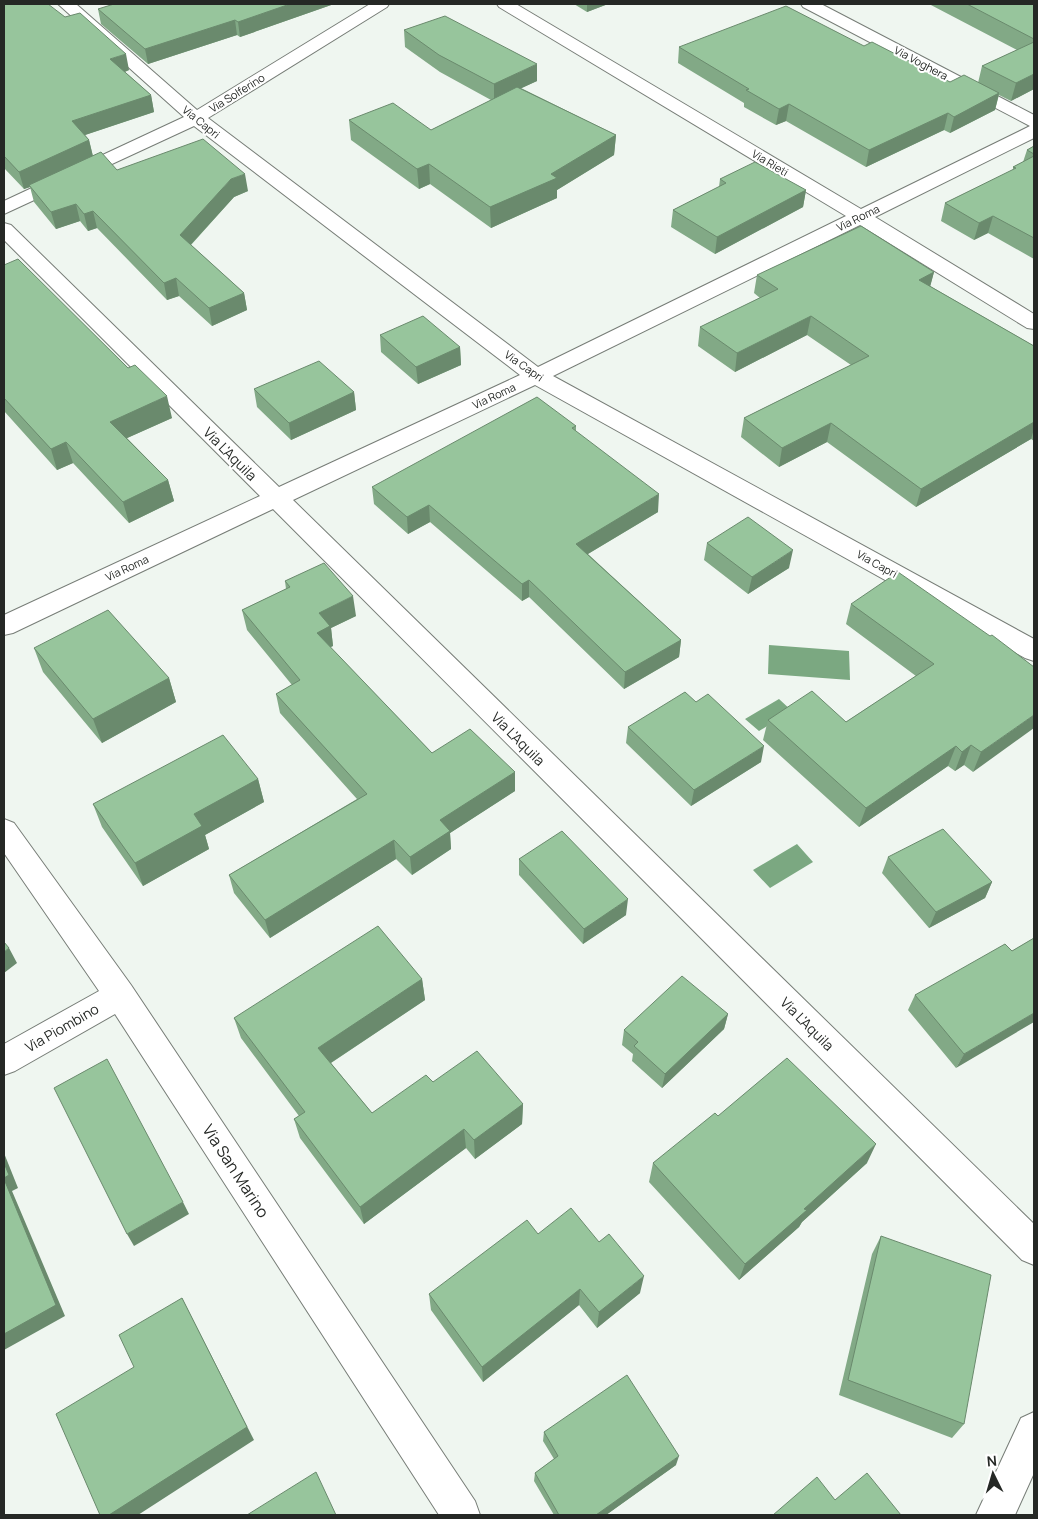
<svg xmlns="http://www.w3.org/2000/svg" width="1038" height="1519" font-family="Manrope,sans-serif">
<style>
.water{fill:#7ba881}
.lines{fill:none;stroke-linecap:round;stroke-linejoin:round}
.minor-casing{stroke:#777d77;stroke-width:2}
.minor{fill:#fff;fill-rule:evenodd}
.wall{fill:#82a986}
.shaded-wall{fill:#6a8a6d}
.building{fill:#97c59c;stroke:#6a8a6d}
.labels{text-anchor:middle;stroke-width:4;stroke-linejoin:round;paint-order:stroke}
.far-street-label{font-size:11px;fill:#252825;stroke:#fff}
.street-label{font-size:14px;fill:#252825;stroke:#fff}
.near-street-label{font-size:16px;fill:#252825;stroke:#fff}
</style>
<rect width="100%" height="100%" fill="#eff6f0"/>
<path class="water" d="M769,645L849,651L850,680L768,674Z
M779,699L792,711L759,731L745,719Z
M797,844L813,862L770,888L753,870Z"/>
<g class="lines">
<defs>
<path id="minor" d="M58,4H76L197,110L370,4H389L387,7L208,118L538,367L846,216L499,7L497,4H516L861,209L1030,126L803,7L801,4H821L1034,115V138L875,217L1034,314V329L1027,328L860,225L553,376L1034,639V661L1025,658L535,385L293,500L1034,1224V1265L1022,1260L273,509L13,633L4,635V615L260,496L4,240V223L11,225L279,487L520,375L194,126L4,214V201L184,117Z
M4,819L14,823L131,985L475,1501L480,1515H439L115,1014L15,1071L4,1075V1044L99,991L4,853Z
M1034,1412V1473L1015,1515H976L1021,1418Z"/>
</defs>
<use href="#minor" class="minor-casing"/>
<use href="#minor" class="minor"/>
</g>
<path class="wall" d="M4,4L129,70L125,72L151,95L154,112L85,135L89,140L93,156L117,170L248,191L234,197L191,245L244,293L247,310L212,326L179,296L167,300L97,228L88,231L80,221L56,229L34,202L30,187L24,189L4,168Z
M334,4L240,37L237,35L148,64L101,24L98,9Z
M574,4H608L587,12Z
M929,4H1034V89L1011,101L999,95L995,110L950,133L944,130L866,167L786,121L776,125L744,107V103L678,63L679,47L864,46L950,82L978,83L982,66L1017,50Z
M404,30L537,81L521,88L616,135L614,155L557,190V198L491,228L430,184L419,189L351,140L349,120L431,130L491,100L440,72L405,47Z
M1034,146V259L988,233L974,240L941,221L945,203L1013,170V167L1023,162L1027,150Z
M720,179L806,190L803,207L715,254L671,227L673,210L719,187Z
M4,265L172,418L127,438L168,480L174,501L129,523L73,463L57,470L4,411Z
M934,272L930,286L1034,346V441L1031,439L916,507L827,442L779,467L741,437L744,418L851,365L807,335L735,372L698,346L700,327L760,298L754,293L757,275Z
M380,335L460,347L461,365L418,384L381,352Z
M254,389L354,392L356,410L291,440L257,407Z
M576,426V431L658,512L588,554L681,640L679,657L624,689L529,597L522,601L430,522L408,534L374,504L372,487Z
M707,543L789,568L748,594L704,560Z
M285,581L356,616L331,628L333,646L330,647L432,753L515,772V791L450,833L451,849L412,875L396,859L270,938L234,893L229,875L357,799L280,713L276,694L292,685L247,630L242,610L286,589Z
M851,604L990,636L1034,667L973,772L964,765L955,771L948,766L859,827L763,740L768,720L846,722L916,676L846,624Z
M34,648L169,678L176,702L102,743L43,672Z
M628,727L761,762L691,806L626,743Z
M258,779L264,802L205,835L209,849L143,886L102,827L93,804Z
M888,857L992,882L985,898L929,928L882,873Z
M519,859L626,915L583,944L519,875Z
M1034,938L956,1068L908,1010L915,995L1012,951Z
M422,979L425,1000L331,1063L372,1113L433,1082L523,1104L522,1124L475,1159L466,1148L364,1224L300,1138L294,1119L299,1116L241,1038L234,1018Z
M728,1014L724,1029L662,1088L632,1061L633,1054L622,1045L624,1030Z
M718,1116L867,1163L802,1222L799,1227L739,1280L649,1182L653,1163Z
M538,1234L640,1293L597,1328L579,1305L483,1382L431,1310L429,1294Z
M881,1236L964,1424L952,1438L839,1395L872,1254Z
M544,1432L676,1465L606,1515H554L534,1481L535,1473L554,1459L543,1441Z"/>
<path class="shaded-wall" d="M290,4H334L240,37L238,22Z
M587,4H608L587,12Z
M235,20L237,35L148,64L145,49Z
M126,54L129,70L114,76L110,59Z
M537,64V81L494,101V84Z
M1034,74V89L1011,101L1016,83Z
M999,93L995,110L950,133L954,117Z
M151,95L154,112L76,138L72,121Z
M789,104L786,121L776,125L779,109Z
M948,113L944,130L866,167L869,150Z
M616,135L614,155L557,190V198L491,228L490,207L551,174Z
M89,140L93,157L29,185L30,187L24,189L19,172Z
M429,164L430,184L419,189L417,169Z
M245,174L248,191L234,197L184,252L180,235L231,179Z
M806,190L803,207L715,254L717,237Z
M76,204L80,221L56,229L51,212Z
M93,211L97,228L88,231L84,214Z
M993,216L988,233L974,240L979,223Z
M934,272L929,291L919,280Z
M176,278L179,296L167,300L164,283Z
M244,293L247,310L212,326L209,308Z
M811,316L807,335L735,372L737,353Z
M460,347L461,365L418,384L416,367Z
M354,392L356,410L291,440L289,423Z
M167,396L172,418L116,443L110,422Z
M1034,422V429L1031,439L916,507L921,489Z
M831,423L827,442L779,467L782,448Z
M66,442L73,463L57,470L51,449Z
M168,480L174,501L129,523L123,502Z
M659,494L658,512L576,561V544Z
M429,505L430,522L408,534L407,517Z
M793,550L789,568L748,594L752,577Z
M529,580V597L522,601V584Z
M353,596L356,616L331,628L333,646L320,652L317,633L319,613Z
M681,640L679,657L624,689L625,672Z
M169,678L176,702L102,743L93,719Z
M1034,715V728L973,772L981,752Z
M971,745L964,765L955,771L962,752Z
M764,746L761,762L691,806L694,790Z
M956,746L948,766L859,827L866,808Z
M515,772V791L450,833L451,849L412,875L410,857L440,820Z
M258,779L264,802L205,835L209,849L143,886L135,863L194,814Z
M394,840L396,859L270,938L265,920Z
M992,882L985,898L929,928L936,912Z
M628,899L626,915L583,944L584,929Z
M9,948L17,963L4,973V952Z
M422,979L425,1000L323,1068L318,1048Z
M1034,1013V1022L956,1068L964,1054Z
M728,1014L724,1029L662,1088L665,1074Z
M523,1104L522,1124L475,1159L474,1140Z
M464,1129L466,1148L364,1224L360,1207Z
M876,1144L867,1163L802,1222L799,1227L739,1280L745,1264L804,1209Z
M4,1153L18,1188L12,1191L65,1316L4,1350Z
M183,1202L189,1214L134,1246L127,1234Z
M644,1276L640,1293L597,1328L599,1312Z
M580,1289L579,1305L483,1382L482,1367Z
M182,1298L254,1440L138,1515H109Z
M679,1456L676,1465L606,1515H596Z"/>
<path class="building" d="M4,4H48L65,17L80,13L126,54L110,59L151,95L72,121L89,140L19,172L4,156Z
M114,4H290L238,22L235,20L145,49L98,9Z
M967,4H1034V39Z
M786,6L864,46L872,42L950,82L964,75L999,93L954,117L948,113L869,150L789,104L779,109L746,90L749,89L679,47Z
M445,16L537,64L494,84L439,55L404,30Z
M1034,42V74L1016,83L982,66Z
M517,87L616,135L551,174L557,178L490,207L429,164L417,169L349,120L393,103L431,130Z
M203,139L245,174L231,179L180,235L244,293L209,308L176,278L164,283L93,211L84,214L76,204L51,212L29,185L101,152L117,170Z
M1034,146V154L1027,150Z
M1034,156V238L993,216L979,223L945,203L1016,168L1013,167Z
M755,162L806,190L717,237L673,210L726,183L720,179Z
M861,226L934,272L919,280L1034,346V422L921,489L831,423L782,448L744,418L869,356L811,316L737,353L700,327L778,289L757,275Z
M18,259L128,368L135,365L167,396L110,422L168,480L123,502L66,442L51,449L4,398V265Z
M423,316L460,347L416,367L380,335Z
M319,361L354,392L289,423L254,389Z
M537,397L576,426L572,428L659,494L576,544L681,640L625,672L529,580L522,584L429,505L407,517L372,487Z
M748,517L793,550L752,577L707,543Z
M324,563L353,596L319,613L330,626L317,633L432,753L470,729L515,772L440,820L450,831L410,857L394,840L265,920L229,875L367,794L276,694L300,680L242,610L290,587L285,581Z
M898,572L990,636L992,635L1034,667V715L981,752L971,745L962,752L956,746L866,808L768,720L812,691L846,722L934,664L851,604Z
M108,610L169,678L93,719L34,648Z
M685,692L696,702L708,694L764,746L694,790L628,727Z
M223,735L258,779L194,814L202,826L135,863L93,804Z
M943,829L992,882L936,912L888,857Z
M562,831L628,899L584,929L519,859Z
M378,926L422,979L318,1048L372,1113L426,1075L433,1082L477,1051L523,1104L474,1140L464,1129L360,1207L294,1119L305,1112L234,1018Z
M1034,938V1013L964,1054L915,995L1005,944L1012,951Z
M4,942L9,948L4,952Z
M682,976L728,1014L665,1074L634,1046L638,1042L624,1030Z
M787,1058L876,1144L804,1209L807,1210L745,1264L653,1163L715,1113L718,1116Z
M107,1059L183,1202L127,1234L54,1088Z
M4,1163L9,1175L4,1178Z
M4,1179L56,1305L4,1334Z
M571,1208L599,1242L609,1234L644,1276L599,1312L580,1289L482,1367L429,1294L527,1220L538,1234Z
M881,1236L991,1275L964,1424L848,1380Z
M182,1298L247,1427L109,1515H100L56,1414L134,1367L119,1335Z
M627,1375L679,1456L596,1515H559L535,1473L558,1456L544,1432Z
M316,1472L336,1515H247Z
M867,1473L901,1515H773L817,1477L835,1500Z"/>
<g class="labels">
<g class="far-street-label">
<text transform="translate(921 63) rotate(28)" y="4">Via Voghera</text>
<text transform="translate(237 93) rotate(-32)" y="4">Via Solferino</text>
<text transform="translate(201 122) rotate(39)" y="4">Via Capri</text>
<text transform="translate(770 163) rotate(31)" y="4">Via Rieti</text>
<text transform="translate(858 218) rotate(-26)" y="4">Via Roma</text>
<text transform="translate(524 366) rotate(35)" y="4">Via Capri</text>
<text transform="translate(494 396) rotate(-25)" y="4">Via Roma</text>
<text transform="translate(877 564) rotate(29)" y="4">Via Capri</text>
<text transform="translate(127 568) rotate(-25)" y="4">Via Roma</text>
</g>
<g class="street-label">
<text transform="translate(230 454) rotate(45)" y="5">Via L'Aquila</text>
<text transform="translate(518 739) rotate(45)" y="5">Via L'Aquila</text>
<text transform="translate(807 1024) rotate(45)" y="5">Via L'Aquila</text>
<text transform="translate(62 1028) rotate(-30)" y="5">Via Piombino</text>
</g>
<g class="near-street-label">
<text transform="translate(236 1171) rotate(57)" y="6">Via San Marino</text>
</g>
</g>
<rect width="1038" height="1519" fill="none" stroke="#252825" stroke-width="10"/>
<g transform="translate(993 1474) rotate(355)" stroke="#ffffff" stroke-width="4" paint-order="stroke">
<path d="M0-4L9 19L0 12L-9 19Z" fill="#252825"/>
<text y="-8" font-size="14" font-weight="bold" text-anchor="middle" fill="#252825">N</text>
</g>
</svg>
